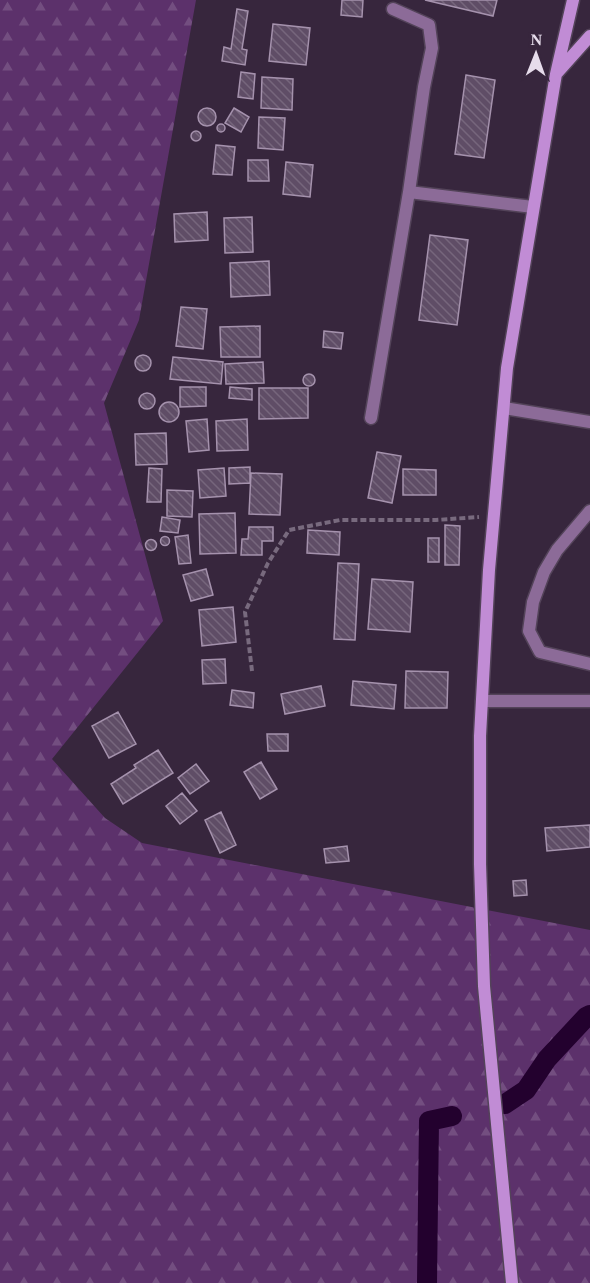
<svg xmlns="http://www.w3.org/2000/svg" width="590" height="1283" font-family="Georgia,serif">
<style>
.forest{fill:url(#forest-firs)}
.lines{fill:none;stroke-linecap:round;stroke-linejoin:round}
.canal{stroke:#23012e;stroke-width:20}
.building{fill:url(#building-back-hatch);stroke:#a592ad;stroke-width:1.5}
.street-casing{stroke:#534359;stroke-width:15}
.secondary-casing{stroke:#534359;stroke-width:15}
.path{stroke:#786a7e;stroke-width:4;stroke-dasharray:6 3;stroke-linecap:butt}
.street{stroke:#8c6b98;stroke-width:12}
.secondary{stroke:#c18cd5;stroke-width:12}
</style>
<defs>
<pattern id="forest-firs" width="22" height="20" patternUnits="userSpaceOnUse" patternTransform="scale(1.5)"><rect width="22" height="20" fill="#5c316b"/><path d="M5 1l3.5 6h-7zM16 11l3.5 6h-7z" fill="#734e80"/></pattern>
<pattern id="building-back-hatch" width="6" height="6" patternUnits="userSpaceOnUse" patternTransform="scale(1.5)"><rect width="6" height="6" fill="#5f4d66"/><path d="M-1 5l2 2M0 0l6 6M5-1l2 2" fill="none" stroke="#76667c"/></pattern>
</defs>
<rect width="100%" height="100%" fill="#37263d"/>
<path class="forest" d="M0,0H196L139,320L104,403L163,621L52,759L105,818L142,843L590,930V1283H0Z"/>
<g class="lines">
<path class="canal" d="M505,1104L526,1090L547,1059L586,1017L590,1015
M427,1283L429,1121L452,1116"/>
</g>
<path class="building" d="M342,0H363L362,17L341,15Z
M425,0H497L493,16Z
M237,9L248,11L242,49L247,50L245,65L222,61L224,47L231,49Z
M273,24L310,28L306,65L269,61Z
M241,72L255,74L253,99L238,97Z
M466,75L495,80L484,158L455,154Z
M262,77L293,79L292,110L261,108Z
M234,108L249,117L241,132L225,123Z
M198 117a9 9 0 1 1 18 0a9 9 0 1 1-18 0Z
M259,117L285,118L283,150L258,148Z
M217 128a4 4 0 1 1 8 0a4 4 0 1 1-8 0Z
M191 136a5 5 0 1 1 10 0a5 5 0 1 1-10 0Z
M216,145L235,147L232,175L213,174Z
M248,160H268L269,181H248Z
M286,162L313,165L310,197L283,194Z
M207,212L208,240L175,242L174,214Z
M252,217L253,252L225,253L224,218Z
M430,235L468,240L457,325L419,320Z
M269,261L270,295L231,297L230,263Z
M181,307L207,309L203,349L176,346Z
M260,326V357H221L220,327Z
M324,331L343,333L341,349L323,347Z
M135 363a8 8 0 1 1 16 0a8 8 0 1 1-16 0Z
M173,357L223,362L221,384L170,379Z
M263,362L264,383L226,384L225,364Z
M303 380a6 6 0 1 1 12 0a6 6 0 1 1-12 0Z
M180,387H206V406L180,407Z
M230,387L252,389V400L229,398Z
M259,388H308V418L259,419Z
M139 401a8 8 0 1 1 16 0a8 8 0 1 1-16 0Z
M159 412a10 10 0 1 1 20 0a10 10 0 1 1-20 0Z
M207,419L209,450L189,452L186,421Z
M247,419L248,450L217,451L216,421Z
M166,433L167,464L136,465L135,434Z
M377,452L401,456L392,503L368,498Z
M250,467V483L229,484V468Z
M149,468L162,469L161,502H147Z
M224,468L226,496L200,498L198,470Z
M403,469L436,470V495H403Z
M251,473L282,474L280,515L249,514Z
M167,490L193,491L192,517L167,516Z
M235,513L236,553L200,554L199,514Z
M162,517L180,520L178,533L160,531Z
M445,525L460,526L459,565H445Z
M249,527H273V541H262V555H241L242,539H248Z
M308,530L340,532L339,555L307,553Z
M188,535L191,563L179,564L175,537Z
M160.5 541a4.5 4.5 0 1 1 9 0a4.5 4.5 0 1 1-9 0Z
M428,538H439V562H428Z
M145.5 545a5.5 5.5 0 1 1 11 0a5.5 5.5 0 1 1-11 0Z
M338,563L359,564L355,640L334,639Z
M206,569L213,595L191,601L183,575Z
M372,579L413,582L410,632L368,629Z
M233,607L236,642L202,646L199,610Z
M225,659L226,683L203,684L202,660Z
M406,671L448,672L447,708H405Z
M353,681L396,685L394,709L351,705Z
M321,686L325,706L285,714L281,694Z
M232,690L254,693L253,708L230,705Z
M118,712L136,744L109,758L92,726Z
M267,734H288V751H268Z
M158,750L173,773L123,804L111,784L136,768L134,765Z
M261,762L277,789L260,799L244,772Z
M196,764L209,781L190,794L178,778Z
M182,793L197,811L180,824L166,806Z
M221,812L236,845L220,853L205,820Z
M590,825V847L547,851L545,828Z
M347,846L349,861L326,863L324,849Z
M526,880L527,895L514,896L513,881Z"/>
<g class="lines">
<defs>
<path id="street" d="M393,9L429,25L432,48L424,87L409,192L533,207
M504,408L590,422
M371,418L409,192
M590,511L557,550L544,572L533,602L529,631L540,652L590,664
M482,701H590"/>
<path id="secondary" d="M557,73L590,36
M512,1283L484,986L480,864V736L489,570L507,368L556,74L573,0"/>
</defs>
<use href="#street" class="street-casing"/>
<use href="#secondary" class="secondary-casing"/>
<path class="path" d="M252,671L245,612L268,563L289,530L340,520H436L479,517"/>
<use href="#street" class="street"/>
<use href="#secondary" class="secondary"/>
</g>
<g transform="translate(536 54) rotate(1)" stroke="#37263d" stroke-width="4.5" paint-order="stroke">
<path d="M0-4.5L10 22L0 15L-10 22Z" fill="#e6dceb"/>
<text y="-9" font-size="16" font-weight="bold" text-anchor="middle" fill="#e6dceb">N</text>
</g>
</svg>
